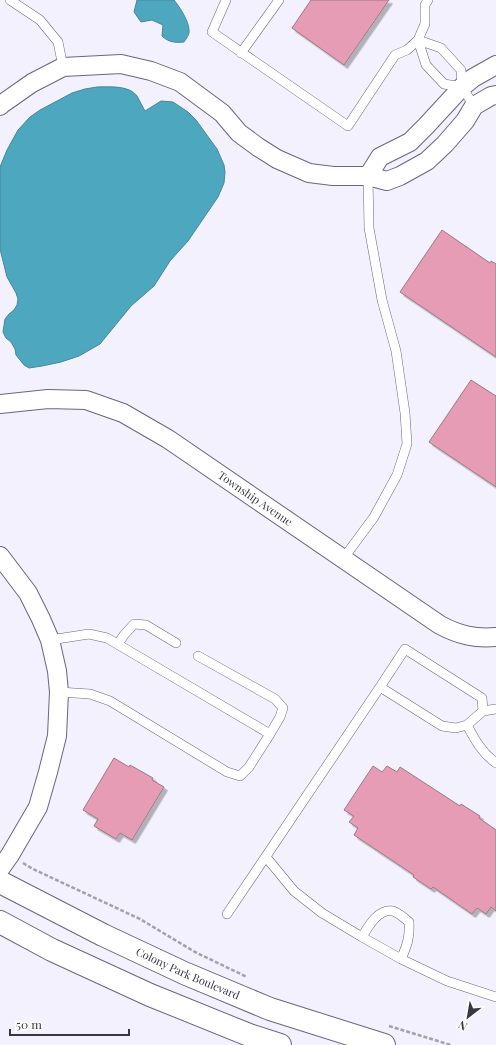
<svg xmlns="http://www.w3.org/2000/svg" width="496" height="1045" font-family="'Playfair Display',serif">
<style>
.water{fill:#4da8bf;stroke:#47869a}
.building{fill:#e59cb4;stroke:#997a83;filter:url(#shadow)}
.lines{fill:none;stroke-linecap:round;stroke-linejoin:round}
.lane-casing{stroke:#6a657e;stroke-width:10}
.street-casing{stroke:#6a657e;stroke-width:20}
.secondary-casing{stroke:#6a657e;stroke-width:24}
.path{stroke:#a3a1ad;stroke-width:2.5;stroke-dasharray:4 2;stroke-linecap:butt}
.lane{stroke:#fff;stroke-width:9}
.street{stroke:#fff;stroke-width:18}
.secondary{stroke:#fff;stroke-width:22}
.labels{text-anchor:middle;stroke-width:3;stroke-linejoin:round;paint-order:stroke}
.street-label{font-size:11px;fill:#393642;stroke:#fff}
</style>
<defs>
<filter id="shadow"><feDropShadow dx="3.5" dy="3.5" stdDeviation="0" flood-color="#0004"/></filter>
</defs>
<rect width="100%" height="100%" fill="#f3f1fd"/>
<path class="water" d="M137,0H174C179,6 189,21 189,30C190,34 186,39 184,42C175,43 168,42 162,36L163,25L152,20L141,22L134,12Z
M97,87C109,87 129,85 137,96C140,101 142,106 145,111L161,101L173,102L188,112L196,120L217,149L224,165L225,172L224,183L218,197L188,241L170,261L154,286L131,306L100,344L79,356L61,362L42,366L29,368L24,365L16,355L15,349L11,342L6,338L3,332L5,319L9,314L14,310L17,305L18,299L16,293L7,277L0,249V167L7,150L18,130L30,117L40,110L72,93L85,89Z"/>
<path class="building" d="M311,0H389L344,65L292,28Z
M442,230L490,263L491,261L496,264V357L400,292Z
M471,380L496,396V487L429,442Z
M114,758L129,767L130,765L153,778L152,780L164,787L132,840L120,833L116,839L94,826L98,819L83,810Z
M373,766L382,772L387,766L397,772L400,767L460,806L461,804L480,816L479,818L496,830V911L491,907L486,914L477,908L472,914L433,887L431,889L413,877L414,875L354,835L358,828L349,822L354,816L344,810Z"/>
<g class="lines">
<defs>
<path id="lane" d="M10,0L40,20L58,42L63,67
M226,0L212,32L348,126L395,55L407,50L418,40L425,24V5L428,0
M418,40L441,48L461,70L462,87L474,106
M418,40L426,65L444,84L462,87
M241,53L279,0
M343,559L374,517L397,475L407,444L405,413L396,351L382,300L369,228L368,176
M50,640L89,634L107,638L270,734L249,767L240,776L227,772L110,701L90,694L59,692
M118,644L124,635L134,624L146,625L176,643
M198,656L275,699L283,708L280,717L270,734
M380,687L442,726L456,728L467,725
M483,711L467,725C475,740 482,753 496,763
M266,857L294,891L322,913L362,937L401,959L447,981L496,997
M227,914L380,687L405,649L482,698L483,711L496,709
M362,937C368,927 378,908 393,911C399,913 404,918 409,922C410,937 407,946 401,959"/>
<g id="street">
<path d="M0,106L2,104L32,83L63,67L121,64L151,71L180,82L222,113L239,133L258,147L277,159L309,173L333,176H368L387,181L400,176L427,161L445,144L465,121L474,106L491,96L496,95"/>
<path d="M368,176L380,157L410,142L426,126L462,87L473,78L496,65"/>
<path id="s1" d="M0,404L48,399L86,400L123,413L168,439L440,625C459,635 475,639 496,637"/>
<path d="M0,556L28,593L41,619L50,640L57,671L59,692L57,736L48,772L38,807L10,855L0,869"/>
</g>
<g id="secondary">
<path id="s2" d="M0,882L103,935L184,973L270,1009L384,1045"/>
<path d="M0,922L52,950L150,995L249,1035L280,1045"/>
</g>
</defs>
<use href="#lane" class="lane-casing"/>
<use href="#street" class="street-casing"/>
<use href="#secondary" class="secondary-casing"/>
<path class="path" d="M23,863L33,869L140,919L195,952L247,977
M389,1026L451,1045"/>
<use href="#lane" class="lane"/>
<use href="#street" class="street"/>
<use href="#secondary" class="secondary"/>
</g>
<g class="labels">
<g class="street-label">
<text dy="4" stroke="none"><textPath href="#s1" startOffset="283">Township Avenue</textPath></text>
<text dy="4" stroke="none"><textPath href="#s2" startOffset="209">Colony Park Boulevard</textPath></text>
</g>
</g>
<g transform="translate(468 1017) rotate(211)" stroke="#ffffff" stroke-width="3" paint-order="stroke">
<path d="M0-3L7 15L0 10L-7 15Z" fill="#393642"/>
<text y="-6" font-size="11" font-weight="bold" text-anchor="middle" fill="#393642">N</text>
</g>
<path d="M10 1029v6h119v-6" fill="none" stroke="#393642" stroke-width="2"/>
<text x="16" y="1029" font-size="12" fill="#393642" stroke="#ffffff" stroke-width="3" paint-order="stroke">50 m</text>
</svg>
